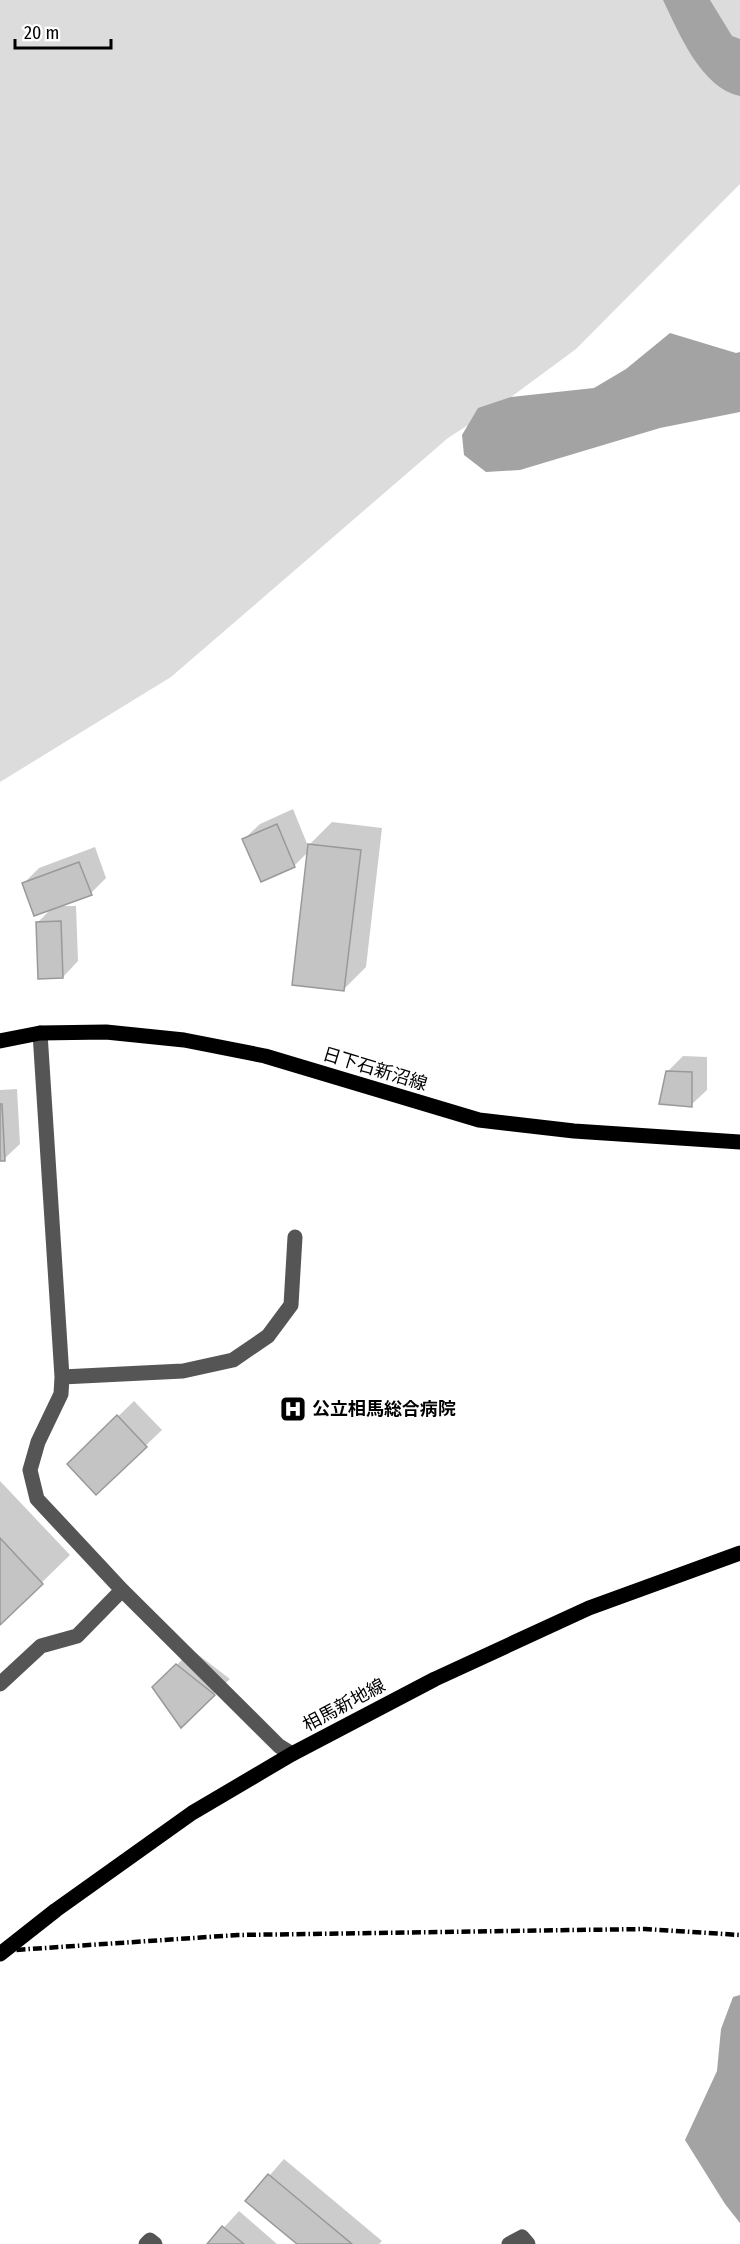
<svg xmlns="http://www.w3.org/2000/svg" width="740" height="2244" font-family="'Fira Sans Condensed','Noto Sans JP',sans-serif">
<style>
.green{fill:#dcdcdc}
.water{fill:#a3a3a3}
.shadow{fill:#0003}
.building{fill:#c4c4c4;stroke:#999;stroke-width:1.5}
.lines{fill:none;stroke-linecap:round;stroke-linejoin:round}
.minor{stroke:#555;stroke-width:15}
.major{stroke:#000;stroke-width:15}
.rail{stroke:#000;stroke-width:4.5;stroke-dasharray:9 3 1.5 3;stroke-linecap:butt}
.labels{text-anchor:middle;stroke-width:6;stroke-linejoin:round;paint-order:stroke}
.street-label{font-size:18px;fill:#000;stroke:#fff}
.poi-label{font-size:18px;font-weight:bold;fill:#000;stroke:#fff;text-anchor:start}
</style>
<rect width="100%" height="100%" fill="#fff"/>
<path class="green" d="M0,0H740V184L576,349L511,397L448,438L171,677L0,782Z"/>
<path class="water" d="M663,0H710L732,36L740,39V96C701,88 679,33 663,0Z
M670,333L736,353L740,352V412L660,428L520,470L486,472L464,455L462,435L478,408L511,397L594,388L626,369Z
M740,1995V2223L725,2204L685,2140L717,2071L721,2029L733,1997Z"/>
<path class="shadow" d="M293,809L308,846L332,822L382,828L366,967L344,989L309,851L294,866L244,839L260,824Z
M95,847L106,878L91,893L57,906H76L78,961L63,977L38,922L52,908L23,884L39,868Z
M683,1056L707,1057V1090L691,1105L668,1071Z
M17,1089L20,1144L4,1159H0V1090Z
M134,1401L162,1430L96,1493L69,1464Z
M0,1481L70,1555L0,1623Z
M192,1650L230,1679L181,1725L154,1687Z
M284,2159L382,2241L379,2244H299L247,2201Z
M239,2211L277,2244H209Z"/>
<path class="building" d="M277,824L295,867L261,882L242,839Z
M308,844L361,850L344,991L292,985Z
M79,862L92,895L34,916L22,883Z
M61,921L63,978L38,979L36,922Z
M666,1071L692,1072V1107L659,1104Z
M0,1104H2L5,1161H0Z
M117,1415L147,1447L96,1495L67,1464Z
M0,1538L43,1584L0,1625Z
M176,1664L215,1695L181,1728L152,1687Z
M268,2174L352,2244H297L245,2201Z
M222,2226L244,2244H207Z"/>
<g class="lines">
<path class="minor" d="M40,1033L62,1377L61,1394L38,1442L30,1470L37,1499L122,1590
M62,1377L183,1371L233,1360L268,1336L291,1305L295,1237
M0,1684L41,1646L77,1636L122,1590L279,1746L292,1754
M146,2244L150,2240L155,2244
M509,2244L522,2237L528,2244"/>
<path class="major" d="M0,1041L40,1033L106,1032L184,1040L265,1056L479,1120L574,1131L740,1142
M0,1954L56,1910L192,1813L292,1754L435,1679L589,1608L740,1553"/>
<path class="rail" d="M0,1951L238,1935L645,1929L740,1935"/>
</g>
<defs>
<symbol id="hospital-square" viewBox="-11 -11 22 22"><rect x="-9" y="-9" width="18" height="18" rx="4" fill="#000" stroke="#fff"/><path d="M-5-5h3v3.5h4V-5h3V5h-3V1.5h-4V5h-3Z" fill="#fff"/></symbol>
</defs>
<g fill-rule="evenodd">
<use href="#hospital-square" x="278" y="1394" width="30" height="30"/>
</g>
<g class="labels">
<g class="street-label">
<text transform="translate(375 1069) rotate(17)" y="6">日下石新沼線</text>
<text transform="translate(344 1705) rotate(-28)" y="6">相馬新地線</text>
</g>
<g class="poi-label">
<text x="312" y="1415">公立相馬総合病院</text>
</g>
</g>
<path d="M15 39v9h96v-9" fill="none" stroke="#000000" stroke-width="3"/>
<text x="24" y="39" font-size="18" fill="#000000" stroke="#ffffff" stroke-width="4.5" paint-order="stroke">20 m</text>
</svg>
